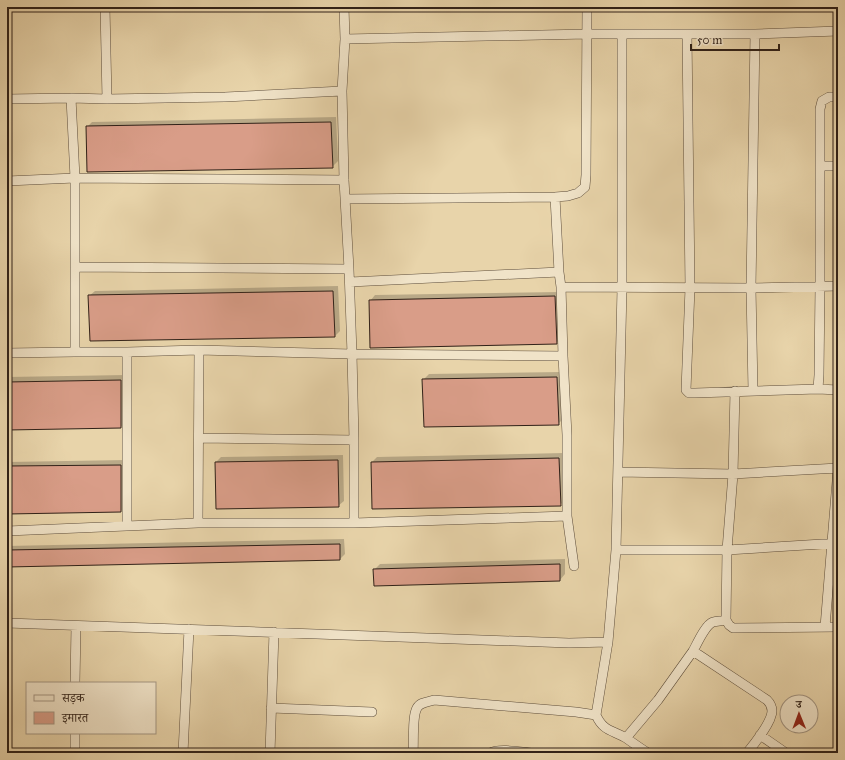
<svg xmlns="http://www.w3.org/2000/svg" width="845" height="760" font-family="'IM FELL Great Primer','Noto Serif Devanagari',serif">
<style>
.shadow{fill:#0003}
.building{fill:#d99d88;stroke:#302118}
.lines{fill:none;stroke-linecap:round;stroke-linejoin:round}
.street-casing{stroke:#5e4e3c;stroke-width:10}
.street{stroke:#f0e3c8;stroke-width:9}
</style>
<rect width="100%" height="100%" fill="#e8d4aa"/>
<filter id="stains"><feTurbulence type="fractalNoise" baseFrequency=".005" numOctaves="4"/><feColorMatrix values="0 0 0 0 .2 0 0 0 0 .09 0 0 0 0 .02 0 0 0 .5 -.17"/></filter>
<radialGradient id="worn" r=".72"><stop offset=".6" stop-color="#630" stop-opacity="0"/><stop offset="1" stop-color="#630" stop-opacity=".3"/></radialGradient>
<path class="shadow" d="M336,117L338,161L332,167L87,127L92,122Z
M338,286L340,331L335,336L89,296L95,291Z
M560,292L562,338L556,343L370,301L375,295Z
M562,372L564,418L558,424L423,380L429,374Z
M126,375V421L121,427L7,428V377Z
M564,453L566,499L560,505L372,462L377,457Z
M343,455L344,501L338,506L216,462L221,457Z
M126,460V506L121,511L7,513V462Z
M344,539L345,554L339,560L7,566V546Z
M565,559V574L560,580L374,570L380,564Z"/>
<path class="building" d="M331,122L333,168L87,172L86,126Z
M333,291L335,337L90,341L88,295Z
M555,296L557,344L370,348L369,300Z
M557,377L559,425L424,427L422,379Z
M121,380V428L7,430V382Z
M559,458L561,506L372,509L371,462Z
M338,460L339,507L216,509L215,462Z
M121,465V512L7,514V466Z
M340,544V560L7,567V550Z
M560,564V581L374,586L373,569Z"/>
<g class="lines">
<defs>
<path id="street" d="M105,7L107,99
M344,7L345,39L342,91L344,180L349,269L352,354L354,440V523
M622,34V288L616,550L608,642L596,715C603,731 612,730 626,738C633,743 640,748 648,753
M687,34L690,288L686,390L689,393H695L818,389L838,390
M345,39L587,34H755L838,31
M71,98L75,178V352
M7,99L71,98L107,99L225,97L342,91
M820,166H838
M7,181L75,178L344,180
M555,197L559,272L561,287L563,356L567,435V516L574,566
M345,199L555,197L568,196L578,193L585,187L586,175L587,7
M75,267L349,269
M350,282L559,272
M561,287L751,288L838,286
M7,353L75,352H127L199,350L352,354L563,356
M818,389L819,375L820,286V109L822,101L829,97H838
M735,391L733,474L727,550L726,620L729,625L733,628L838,627
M753,391L751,288L755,34
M199,438L354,440
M618,472L733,474L838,468
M198,523L199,350
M127,526V352
M7,531L198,523H354L567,516
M616,550H727L838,543
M726,620C722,621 717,621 713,622C705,625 697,644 693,651L767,700C770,703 772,706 772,711C772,722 754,744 747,753
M7,623L569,643L608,642
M825,627L838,469
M75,683L76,626
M271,708L372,712
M760,735L786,753
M626,738L658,700L693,651
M75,753V733
M183,753L189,629
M270,753L274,632
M413,753C414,743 412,716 417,708C420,702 428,702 434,700L576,712L596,715
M490,753C499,748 521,752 531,753"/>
</defs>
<use href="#street" class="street-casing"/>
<use href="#street" class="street"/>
</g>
<rect width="845" height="760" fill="none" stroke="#e8d4aa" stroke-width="24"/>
<rect x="8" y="8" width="829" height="744" fill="none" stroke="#302118" stroke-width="2"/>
<rect x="12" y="12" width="821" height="736" fill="none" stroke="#302118"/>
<rect x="26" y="682" width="130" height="52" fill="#f0e3c8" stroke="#a39582"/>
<rect x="34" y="695" width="20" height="6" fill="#f0e3c8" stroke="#a39582"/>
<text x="62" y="702" font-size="12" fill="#302118">सड़क</text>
<rect x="34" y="712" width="20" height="12" fill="#d99d88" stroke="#a39582"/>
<text x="62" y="722" font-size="12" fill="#302118">इमारत</text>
<g transform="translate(799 714) rotate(359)"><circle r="19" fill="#f0e3c8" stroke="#a39582"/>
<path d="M0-3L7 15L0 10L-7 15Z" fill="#8f2418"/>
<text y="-6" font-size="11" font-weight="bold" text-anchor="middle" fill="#302118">उ</text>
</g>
<path d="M691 44v6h88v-6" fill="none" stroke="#302118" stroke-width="2"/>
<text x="697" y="44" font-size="12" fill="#302118" stroke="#f0e3c8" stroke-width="3" paint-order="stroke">50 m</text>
<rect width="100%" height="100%" filter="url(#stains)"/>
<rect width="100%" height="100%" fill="url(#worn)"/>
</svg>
